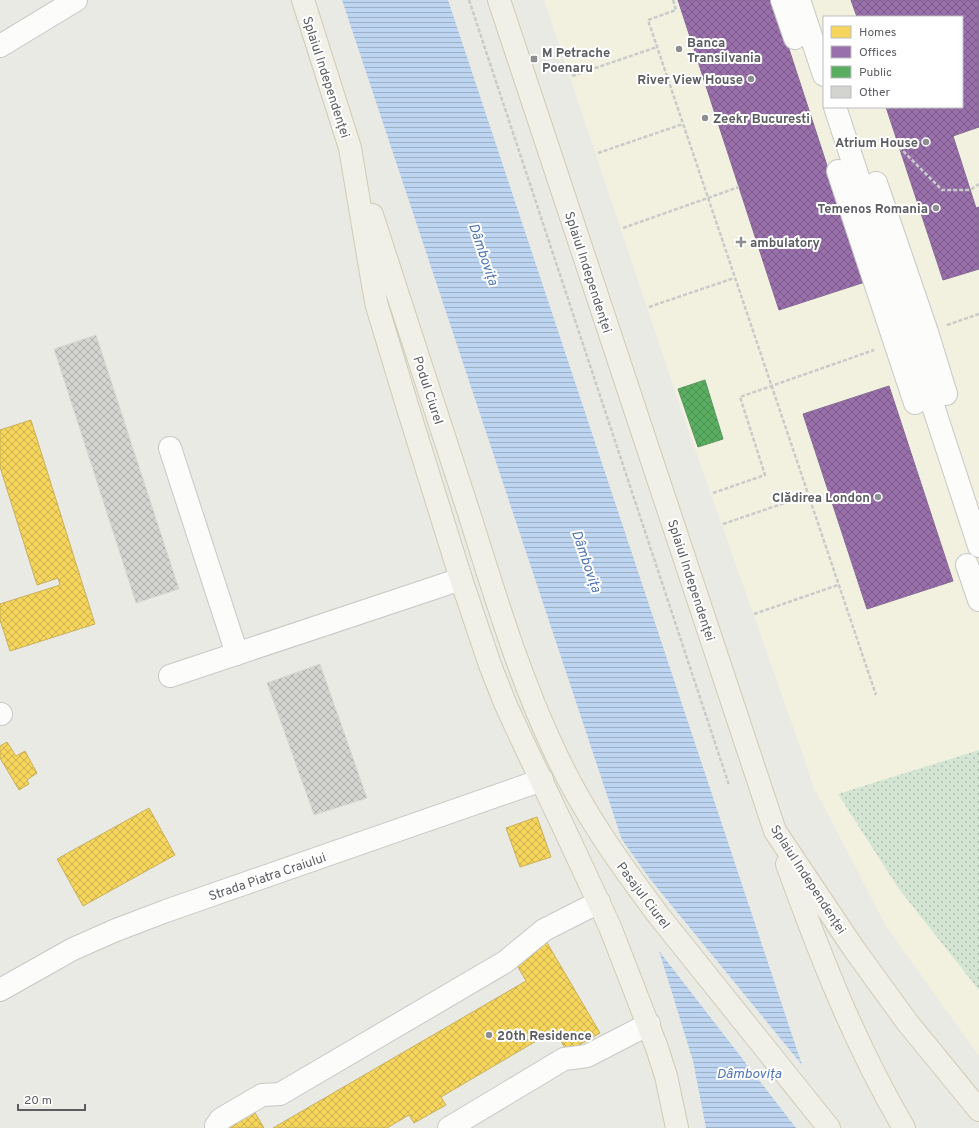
<svg xmlns="http://www.w3.org/2000/svg" width="979" height="1128" font-family="Overpass,sans-serif">
<style>
.commercial{fill:#f2f0df;fill-rule:evenodd}
.grass{fill:url(#grass-dots)}
.water{fill:url(#water-rules)}
.pier{fill:#eaeae5}
.homes{fill:url(#homes-cross-hatch);stroke:#c8b15e}
.offices{fill:url(#offices-cross-hatch);stroke:#866a95}
.public{fill:url(#public-cross-hatch);stroke:#5a9661}
.building{fill:url(#building-cross-hatch);stroke:#d9d8d4}
.lines{fill:none;stroke-linecap:round;stroke-linejoin:round}
.minor-casing{stroke:#c7c7c7;stroke-width:24}
.major-casing{stroke:#cfcbb5;stroke-width:24}
.path{stroke:#c8cbc9;stroke-width:2.5;stroke-dasharray:4 2;stroke-linecap:butt}
.minor{stroke:#fcfcfb;stroke-width:22}
.major{stroke:#f1f0e8;stroke-width:22}
.poi-dot{fill:#8d8e8f;stroke:#fff;stroke-width:1.5}
.labels{text-anchor:middle;stroke-width:4;stroke-linejoin:round;paint-order:stroke}
.poi-label{font-size:13px;font-weight:bold;fill:#5b5d61;stroke:#fff;text-anchor:start}
.street-label{font-size:13px;fill:#5b5d61;stroke:#fff}
.water-label{font-size:14px;font-style:italic;fill:#5076b4;stroke:#fff}
</style>
<defs>
<pattern id="grass-dots" width="8" height="8" patternUnits="userSpaceOnUse"><rect width="8" height="8" fill="#d4e5d3"/><path d="M2 2h.1M6 6h.1" fill="none" stroke="#afbdaf" stroke-width="1.8" stroke-linecap="round"/></pattern>
<pattern id="water-rules" width="6" height="5" patternUnits="userSpaceOnUse"><rect width="6" height="5" fill="#bdd5f0"/><path d="M0 2.5h6" fill="none" stroke="#9db0c6"/></pattern>
<pattern id="homes-cross-hatch" width="8" height="8" patternUnits="userSpaceOnUse"><rect width="8" height="8" fill="#f6d55c"/><path d="M0 0l8 8M0 8l8-8" fill="none" stroke="#cab04f"/></pattern>
<pattern id="offices-cross-hatch" width="8" height="8" patternUnits="userSpaceOnUse"><rect width="8" height="8" fill="#9970ab"/><path d="M0 0l8 8M0 8l8-8" fill="none" stroke="#7a5b88"/></pattern>
<pattern id="public-cross-hatch" width="8" height="8" patternUnits="userSpaceOnUse"><rect width="8" height="8" fill="#5aae61"/><path d="M0 0l8 8M0 8l8-8" fill="none" stroke="#4d9153"/></pattern>
<pattern id="building-cross-hatch" width="8" height="8" patternUnits="userSpaceOnUse"><rect width="8" height="8" fill="#d3d3d0"/><path d="M0 0l8 8M0 8l8-8" fill="none" stroke="#aeaeac"/></pattern>
</defs>
<rect width="100%" height="100%" fill="#eaeae5"/>
<path class="commercial" d="M544,0H979V1056L886,926L813,786L802,752L682,412ZM824,17H962V107H824Z"/>
<path class="grass" d="M979,750V990L899,889L838,794Z"/>
<path class="water" d="M342,0H448L800,1059L826,1128H706L693,1061L660,954Z"/>
<path class="pier" d="M618,834L650,879L807,1071L828,1128H796L656,947Z"/>
<path class="homes" d="M31,420L95,624L10,651L0,620V604L60,585L58,578L37,585L0,467V430Z
M7,742L16,756L25,751L37,773L27,780L29,784L19,790L0,758V746Z
M149,808L175,855L83,906L57,859Z
M537,817L551,857L520,867L506,828Z
M546,941L600,1033L567,1052L555,1030L441,1097L446,1105L414,1123L409,1115L387,1128H273L526,981L514,960Z
M254,1111L264,1128H224Z"/>
<path class="offices" d="M678,0H773L865,282L779,310Z
M851,0H979V127L953,136L976,208L979,207V269L943,280L886,107H962V17H857Z
M889,386L953,581L867,609L803,414Z"/>
<path class="public" d="M705,380L723,439L698,447L678,389Z"/>
<path class="building" d="M96,335L179,589L136,603L54,349Z
M320,664L367,798L314,815L267,683Z"/>
<g class="lines">
<defs>
<path id="minor" d="M782,0L795,38
M799,0L824,75
M0,46L76,0
M835,107L979,546
M838,171L915,403
M876,183L927,332L946,394
M170,448L237,654
M967,565L979,600
M170,676L461,579
M0,714H1
M0,990L73,949L116,930L166,911L542,780
M216,1128V1126L221,1119L262,1095L280,1094L505,962L544,930L599,902
M449,1128L564,1059L587,1056L649,1024"/>
<path id="major" d="M303,0L350,148L373,285L377,306L410,415L461,579L490,665L505,703L522,740L563,826L610,927L657,1048L666,1076L677,1128
M499,0L775,831L854,949L907,1022L979,1110
M372,215C404,314 436,412 468,510C494,592 518,674 555,752C582,811 620,864 659,916L829,1128
M787,864C820,955 855,1045 904,1128"/>
</defs>
<use href="#minor" class="minor-casing"/>
<use href="#major" class="major-casing"/>
<path class="path" d="M469,0L729,785
M673,0L676,10L648,20L876,695
M572,76L657,47
M884,137L899,147L942,190H970L979,184
M598,153L683,124
M623,228L739,187
M649,307L734,278
M947,325L979,314
M713,493L765,475L740,397L874,350
M723,524L808,495
M754,614L838,585"/>
<use href="#minor" class="minor"/>
<use href="#major" class="major"/>
</g>
<g class="poi-dot">
<circle cx="679" cy="49" r="4"/>
<rect x="530" y="55" width="8" height="8" rx="2"/>
<circle cx="751" cy="79" r="4"/>
<circle cx="705" cy="118" r="4"/>
<circle cx="926" cy="142" r="4"/>
<circle cx="936" cy="208" r="4"/>
<path d="M739 236h4v4h4v4h-4v4h-4v-4h-4v-4h4z"/>
<circle cx="878" cy="497" r="4"/>
<circle cx="489" cy="1035" r="4"/>
</g>
<g class="labels">
<g class="poi-label">
<text x="687" y="47">Banca<tspan x="687" dy="15">Transilvania</tspan></text>
<text x="542" y="57">M Petrache<tspan x="542" dy="15">Poenaru</tspan></text>
<text x="743" y="84" text-anchor="end">River View House</text>
<text x="713" y="123">Zeekr Bucuresti</text>
<text x="918" y="147" text-anchor="end">Atrium House</text>
<text x="928" y="213" text-anchor="end">Temenos Romania</text>
<text x="750" y="247">ambulatory</text>
<text x="870" y="502" text-anchor="end">Clădirea London</text>
<text x="497" y="1040">20th Residence</text>
</g>
<g class="street-label">
<text transform="translate(327 77) rotate(72)" y="5">Splaiul Independenței</text>
<text transform="translate(589 272) rotate(72)" y="5">Splaiul Independenței</text>
<text transform="translate(429 390) rotate(72)" y="5">Podul Ciurel</text>
<text transform="translate(692 580) rotate(72)" y="5">Splaiul Independenței</text>
<text transform="translate(267 876) rotate(-19)" y="5">Strada Piatra Craiului</text>
<text transform="translate(809 879) rotate(57)" y="5">Splaiul Independenței</text>
<text transform="translate(644 895) rotate(53)" y="5">Pasajul Ciurel</text>
</g>
<g class="water-label">
<text transform="translate(484 254) rotate(71)" y="5">Dâmbovița</text>
<text transform="translate(587 561) rotate(71)" y="5">Dâmbovița</text>
<text x="749" y="1078">Dâmbovița</text>
</g>
</g>
<rect x="823" y="16" width="140" height="92" fill="#ffffff" stroke="#bdbec0"/>
<rect x="831" y="26" width="20" height="12" fill="#f6d55c" stroke="#bdbec0"/>
<text x="859" y="36" font-size="12" fill="#5b5d61">Homes</text>
<rect x="831" y="46" width="20" height="12" fill="#9970ab" stroke="#bdbec0"/>
<text x="859" y="56" font-size="12" fill="#5b5d61">Offices</text>
<rect x="831" y="66" width="20" height="12" fill="#5aae61" stroke="#bdbec0"/>
<text x="859" y="76" font-size="12" fill="#5b5d61">Public</text>
<rect x="831" y="86" width="20" height="12" fill="#d3d3d0" stroke="#bdbec0"/>
<text x="859" y="96" font-size="12" fill="#5b5d61">Other</text>
<path d="M18 1104v6h67v-6" fill="none" stroke="#5b5d61" stroke-width="2"/>
<text x="24" y="1104" font-size="12" fill="#5b5d61" stroke="#ffffff" stroke-width="3" paint-order="stroke">20 m</text>
</svg>
